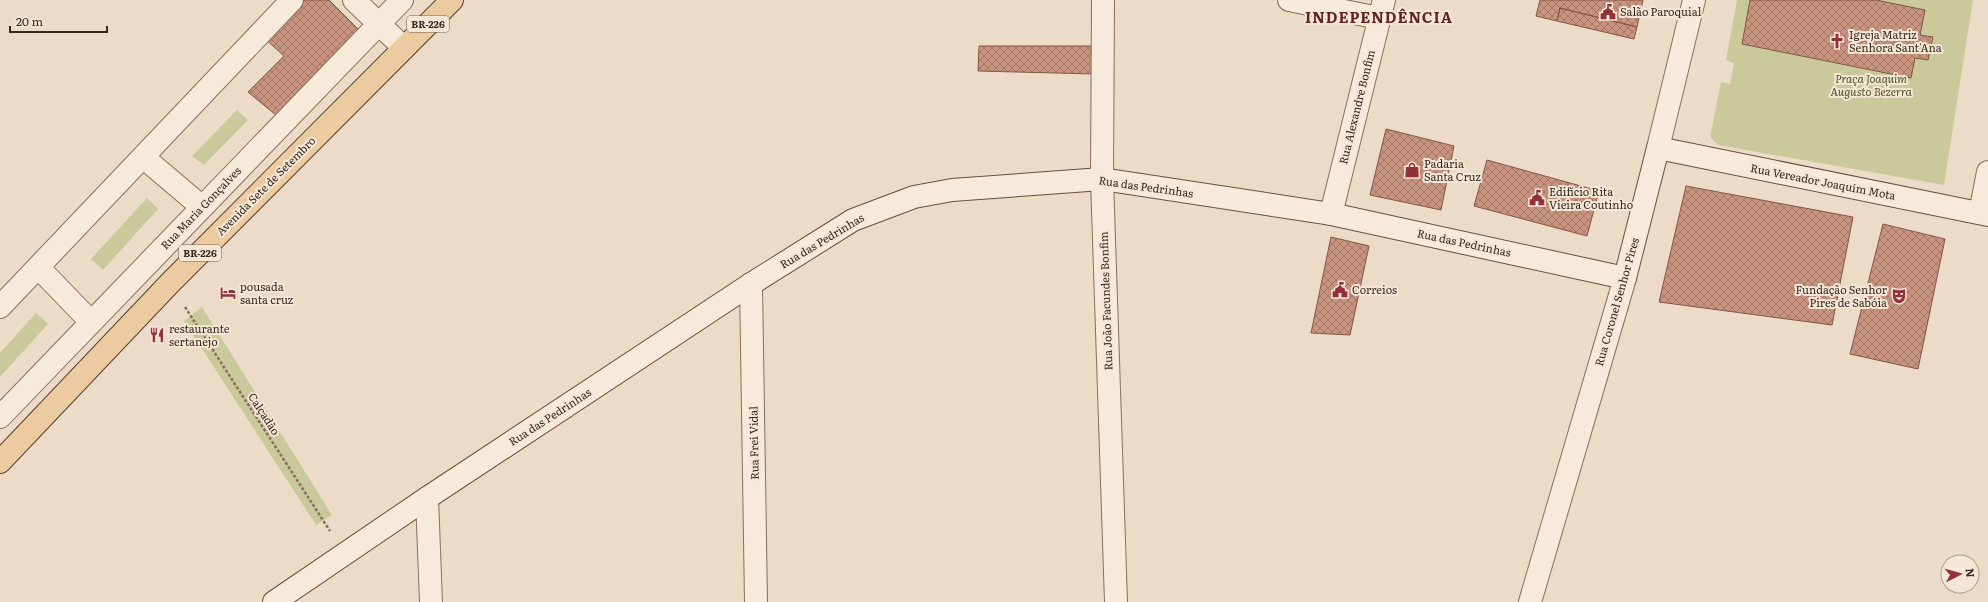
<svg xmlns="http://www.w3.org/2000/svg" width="1988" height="602" font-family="Literata,serif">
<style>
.green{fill:#cac99b}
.building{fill:url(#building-cross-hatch);stroke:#855544}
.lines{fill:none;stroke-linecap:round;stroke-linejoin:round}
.minor-casing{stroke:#876e5d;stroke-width:24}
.tertiary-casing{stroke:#876e5d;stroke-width:24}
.secondary-casing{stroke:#694f40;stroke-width:24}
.primary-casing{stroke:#553d31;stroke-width:24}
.path{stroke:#876e5d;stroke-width:2.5;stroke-dasharray:3 2;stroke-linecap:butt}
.minor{stroke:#f7eada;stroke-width:22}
.tertiary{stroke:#f7eada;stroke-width:22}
.secondary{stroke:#f7eada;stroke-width:22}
.primary{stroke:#edcba1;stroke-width:22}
.labels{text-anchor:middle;stroke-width:4;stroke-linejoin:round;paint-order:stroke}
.shield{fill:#f4e7d6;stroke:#706157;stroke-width:1}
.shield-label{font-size:10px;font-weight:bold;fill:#382820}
.poi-label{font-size:11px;fill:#382820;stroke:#f4e7d6;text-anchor:start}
.park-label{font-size:11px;font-style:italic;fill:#4e5328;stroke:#f4e7d6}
.street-label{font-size:11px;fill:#382820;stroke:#f4e7d6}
.district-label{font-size:15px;font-weight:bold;letter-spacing:1px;fill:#622622;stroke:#f4e7d6}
</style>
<defs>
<pattern id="building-cross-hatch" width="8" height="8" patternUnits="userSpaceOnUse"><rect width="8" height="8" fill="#c8937f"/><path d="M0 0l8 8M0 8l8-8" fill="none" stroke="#a37868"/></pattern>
</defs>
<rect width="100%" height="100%" fill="#ecdcc7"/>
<path class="green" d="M1737,0H1973L1944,185L1718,145L1710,137L1721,82L1730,84L1734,63L1726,60Z
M237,110L248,120L204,165L192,156Z
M147,198L158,209L103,270L91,259Z
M202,307L332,515L316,525L184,321Z
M36,313L48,324L0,377V353Z"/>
<path class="building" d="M297,0H329L361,32L282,120L248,92L284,56L262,36Z
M1540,0H1643L1637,27L1560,8L1557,21L1536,16Z
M1750,0H1876L1925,10L1920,35L1933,37L1928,60L1915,58L1911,78L1742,44Z
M1560,8L1637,27L1634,39L1557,21Z
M979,46H1094L1093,74L978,71Z
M1386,129L1454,146L1441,210L1370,195Z
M1487,160L1599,191L1587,236L1474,206Z
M1686,186L1853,217L1832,325L1659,302Z
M1883,224L1945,239L1918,369L1850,354Z
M1331,237L1369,246L1350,335L1311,333Z"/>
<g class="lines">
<defs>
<path id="minor" d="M354,0L404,48
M1658,148L1694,0
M143,157L202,207
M1980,213L1988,172
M38,267L91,322
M751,284L756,602
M0,307L292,0
M0,417L402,0
M427,498L431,602
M1530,602L1625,278"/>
<path id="tertiary" d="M1103,0L1102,179L1116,602
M1289,0L1379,18
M1331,214L1384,0"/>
<path id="secondary" d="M274,602L427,498L751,284L853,220L914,197L952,190L1102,179L1331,214L1625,278L1658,148L1988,215"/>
<path id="primary" d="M0,462L170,283L452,0"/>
</defs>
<use href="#minor" class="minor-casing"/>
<use href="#tertiary" class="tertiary-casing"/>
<use href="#secondary" class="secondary-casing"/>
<use href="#primary" class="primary-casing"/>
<path class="path" d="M185,307L330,531"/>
<use href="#minor" class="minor"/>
<use href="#tertiary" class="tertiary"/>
<use href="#secondary" class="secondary"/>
<use href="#primary" class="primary"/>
</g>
<defs>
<symbol id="civic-bare" viewBox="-9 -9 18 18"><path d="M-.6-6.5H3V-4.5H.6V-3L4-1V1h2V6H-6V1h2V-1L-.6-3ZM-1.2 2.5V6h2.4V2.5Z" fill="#93303e" stroke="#f4e7d6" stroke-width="2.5" paint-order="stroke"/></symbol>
<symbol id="church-bare" viewBox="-9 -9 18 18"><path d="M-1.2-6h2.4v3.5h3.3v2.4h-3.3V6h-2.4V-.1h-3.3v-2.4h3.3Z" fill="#93303e" stroke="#f4e7d6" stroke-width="2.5" paint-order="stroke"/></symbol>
<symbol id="shop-bare" viewBox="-9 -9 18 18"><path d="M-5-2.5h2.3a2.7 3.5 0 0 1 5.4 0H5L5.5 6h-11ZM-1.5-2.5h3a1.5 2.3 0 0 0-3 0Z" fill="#93303e" stroke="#f4e7d6" stroke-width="2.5" paint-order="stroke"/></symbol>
<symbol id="hotel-bare" viewBox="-9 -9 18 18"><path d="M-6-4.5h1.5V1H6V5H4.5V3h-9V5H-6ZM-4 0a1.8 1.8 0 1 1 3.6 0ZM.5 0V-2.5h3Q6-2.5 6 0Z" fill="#93303e" stroke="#f4e7d6" stroke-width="2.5" paint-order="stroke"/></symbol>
<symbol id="theatre-bare" viewBox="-9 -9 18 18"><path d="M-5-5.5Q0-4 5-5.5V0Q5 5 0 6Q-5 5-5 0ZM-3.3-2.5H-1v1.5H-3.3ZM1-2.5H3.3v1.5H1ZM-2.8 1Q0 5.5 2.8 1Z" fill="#93303e" stroke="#f4e7d6" stroke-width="2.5" paint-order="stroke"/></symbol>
<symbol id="restaurant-bare" viewBox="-9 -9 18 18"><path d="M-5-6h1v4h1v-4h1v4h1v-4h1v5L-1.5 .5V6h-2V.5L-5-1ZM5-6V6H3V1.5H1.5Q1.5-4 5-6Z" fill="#93303e" stroke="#f4e7d6" stroke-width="2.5" paint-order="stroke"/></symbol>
</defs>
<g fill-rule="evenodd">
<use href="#civic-bare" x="1597" y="1" width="22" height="22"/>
<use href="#church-bare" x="1826" y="30" width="22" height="22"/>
<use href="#shop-bare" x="1401" y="159" width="22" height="22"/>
<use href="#civic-bare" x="1526" y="187" width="22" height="22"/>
<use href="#civic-bare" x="1329" y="279" width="22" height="22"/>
<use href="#hotel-bare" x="217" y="282" width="22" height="22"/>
<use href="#theatre-bare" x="1888" y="285" width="22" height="22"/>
<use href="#restaurant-bare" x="146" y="324" width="22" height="22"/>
</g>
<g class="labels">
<g class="shield">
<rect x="407" y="16" width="42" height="16" rx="3"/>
<rect x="179" y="245" width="42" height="16" rx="3"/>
</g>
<g class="shield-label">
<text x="428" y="28">BR-226</text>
<text x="200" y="257">BR-226</text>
</g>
<g class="poi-label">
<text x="1620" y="16">Salão Paroquial</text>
<text x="1849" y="39">Igreja Matriz<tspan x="1849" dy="13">Senhora Sant'Ana</tspan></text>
<text x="1424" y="168">Padaria<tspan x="1424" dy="13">Santa Cruz</tspan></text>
<text x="1549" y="196">Edifício Rita<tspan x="1549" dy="13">Vieira Coutinho</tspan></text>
<text x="240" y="291">pousada<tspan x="240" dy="13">santa cruz</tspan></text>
<text x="1352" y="294">Correios</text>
<text x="1887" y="294" text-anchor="end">Fundação Senhor<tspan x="1887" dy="13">Pires de Sabóia</tspan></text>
<text x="169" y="333">restaurante<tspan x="169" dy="13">sertanejo</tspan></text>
</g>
<g class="park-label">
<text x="1871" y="83">Praça Joaquim<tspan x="1871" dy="13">Augusto Bezerra</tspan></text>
</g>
<g class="street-label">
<text transform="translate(1357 107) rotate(-76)" y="4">Rua Alexandre Bonfim</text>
<text transform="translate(1823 182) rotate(11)" y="4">Rua Vereador Joaquim Mota</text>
<text transform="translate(266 186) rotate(-45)" y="4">Avenida Sete de Setembro</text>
<text transform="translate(1146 187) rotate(8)" y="4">Rua das Pedrinhas</text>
<text transform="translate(201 208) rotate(-46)" y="4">Rua Maria Gonçalves</text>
<text transform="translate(822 241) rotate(-31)" y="4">Rua das Pedrinhas</text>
<text transform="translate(1464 243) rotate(12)" y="4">Rua das Pedrinhas</text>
<text transform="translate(1106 301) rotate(-92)" y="4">Rua João Facundes Bonfim</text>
<text transform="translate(1617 302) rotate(-74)" y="4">Rua Coronel Senhor Pires</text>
<text transform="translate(264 414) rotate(57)" y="4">Calçadão</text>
<text transform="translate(550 417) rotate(-33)" y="4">Rua das Pedrinhas</text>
<text transform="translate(754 443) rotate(-91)" y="4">Rua Frei Vidal</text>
</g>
<g class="district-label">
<text x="1379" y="23">INDEPENDÊNCIA</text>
</g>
</g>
<g transform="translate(1960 574) rotate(84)"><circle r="19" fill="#f4e7d6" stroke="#a99b8d"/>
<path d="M0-3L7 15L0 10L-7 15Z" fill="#93303e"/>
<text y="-6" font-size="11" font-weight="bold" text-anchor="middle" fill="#382820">N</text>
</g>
<path d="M10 26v6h97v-6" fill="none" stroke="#382820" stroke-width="2"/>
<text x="16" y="26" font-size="12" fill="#382820" stroke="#f4e7d6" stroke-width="3" paint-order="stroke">20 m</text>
</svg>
